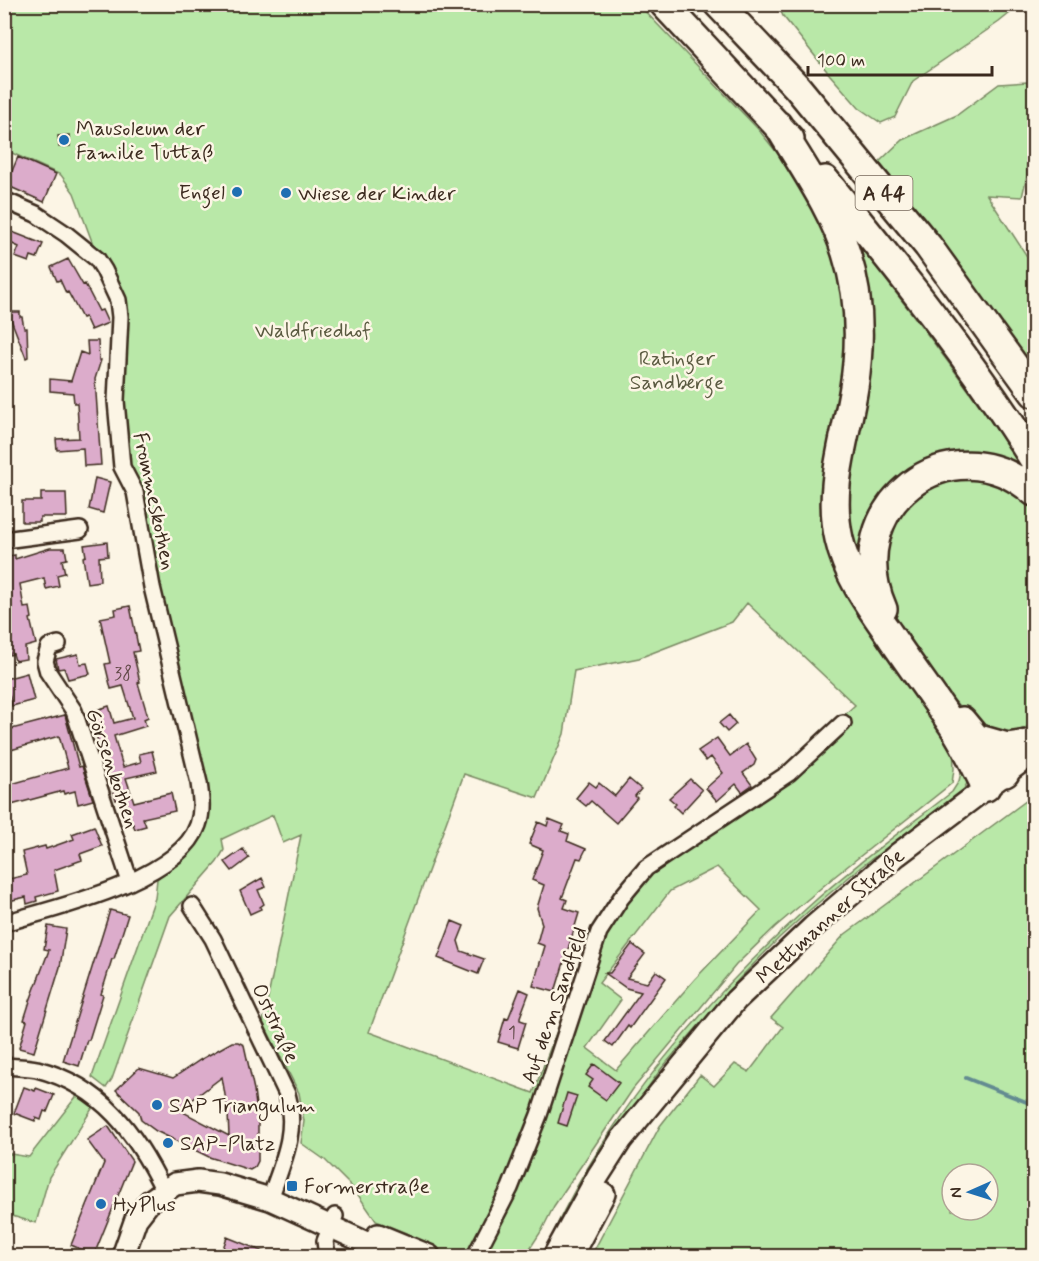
<svg xmlns="http://www.w3.org/2000/svg" width="1039" height="1261" font-family="Mynerve,sans-serif">
<style>
.green{fill:#b9e8a8;stroke:#7a8963;stroke-width:1.5;fill-rule:evenodd}
.lines{fill:none;stroke-linecap:round;stroke-linejoin:round}
.stream{stroke:#648b91;stroke-width:4}
.building{fill:#dcaccb;stroke:#3b2a1e;stroke-width:1.5;fill-rule:evenodd}
.street-casing{stroke:#3b2a1e;stroke-width:20}
.secondary-casing{stroke:#3b2a1e;stroke-width:26}
.highway-casing{stroke:#3b2a1e;stroke-width:32}
.street{stroke:#fcf5e5;stroke-width:15}
.secondary{stroke:#fcf5e5;stroke-width:21}
.highway{stroke:#fcf5e5;stroke-width:27}
.poi-dot{fill:#1f6fb2;stroke:#fcf5e5;stroke-width:2}
.labels{text-anchor:middle;stroke-width:5;stroke-linejoin:round;paint-order:stroke}
.number-label{font-size:18px;fill:#634a49}
.shield{fill:#fcf5e5;stroke:#75675a;stroke-width:1.5}
.shield-label{font-size:20px;font-weight:bold;fill:#3b2a1e}
.poi-label{font-size:21px;fill:#3b2a1e;stroke:#fcf5e5;text-anchor:start}
.park-label{font-size:21px;fill:#5a5a40;stroke:#fcf5e5}
.street-label{font-size:21px;fill:#3b2a1e;stroke:#fcf5e5}
</style>
<rect width="100%" height="100%" fill="#fcf5e5"/>
<filter id="ink" filterUnits="userSpaceOnUse"><feTurbulence type="fractalNoise" baseFrequency=".0167" numOctaves="2"/><feDisplacementMap in="SourceGraphic" scale="12" xChannelSelector="R" yChannelSelector="G"/><feConvolveMatrix kernelMatrix="1 2 1 2 8 2 1 2 1" color-interpolation-filters="sRGB"/></filter>
<g filter="url(#ink)">
<path class="green" d="M4,5H639L758,129L798,179L835,253L845,301L848,355L827,535L838,578L859,617L944,727L953,744L954,769L952,783L834,877L775,927L736,965L633,1089L554,1206L542,1230L529,1250L519,1256H447L406,1233L376,1221L354,1189L325,1160L301,1143L304,1121L299,1093L263,1022L301,835L283,843L273,815L222,839L224,850L217,862L170,916L112,1079L106,1088L92,1077L155,898L157,879L199,839L198,825L200,816L122,467L120,317L74,193L61,175L12,153H5ZM747,603L855,705L782,772L615,896L592,930L568,1002L533,1093L369,1032L464,774L537,798L564,734L574,671L639,658L732,622ZM717,867L761,910L694,980L616,1070L587,1048L621,1000L599,983L670,891Z
M778,5H1020L999,22L913,81L895,117L881,123L859,108L830,75L783,16Z
M1027,82L1034,106V130L1027,149V176L1022,197L987,195L1034,267V374L932,229L879,162L902,140L957,115L999,84Z
M854,239C914,315 971,391 1025,471L1027,477L914,476L869,580L843,537Z
M967,471L1034,496V724L1013,733L982,732L944,689L895,621L883,599L878,578L897,506L909,494Z
M962,768L969,779L964,789L861,867L811,909L779,938L739,979L661,1069L622,1124L556,1232L554,1231C610,1111 709,997 807,908C853,866 903,830 952,792L959,781Z
M1034,795V1256H591L660,1126L700,1075L714,1086L735,1064L749,1072L783,1027L771,1018L844,935ZM952,1174H988V1210H952Z
M79,1093L95,1104L49,1177L36,1223L5,1214L4,1153L29,1157Z"/>
<g class="lines">
<path class="stream" d="M1034,139L1029,152L1034,179
M966,1078L1034,1105"/>
</g>
<path class="building" d="M70,135V146L59,147L58,136Z
M18,157L56,174L44,202L6,185Z
M7,230L43,244L37,258L31,256L29,262L15,257L19,247L4,240Z
M68,259L83,285L85,284L99,311L102,310L108,323L91,330L85,317L82,318L68,292L66,293L60,280L57,281L51,267Z
M8,312H20V317H22L24,328H27L28,357L26,358Z
M87,341H98L99,360H101L95,379L101,465L84,466L83,448L57,450L56,439L79,438L77,403H74L73,393L50,391V379L71,381L80,352L88,355Z
M95,478L110,482L103,513L89,509Z
M41,493H66L67,517H40V522H22V501H41Z
M107,542L108,556L99,557L100,581L87,583L83,557L86,556L84,545Z
M50,548H65L67,559L62,560L65,573L57,575L59,586L46,589L44,578L20,584L24,608L30,607L32,618L30,619L36,644L25,647L26,659L15,661L13,654L10,655L9,650L4,651V557L15,555V559Z
M130,606L139,651L133,652L140,682L138,683L148,717L144,719L146,726L114,736L123,767L141,762L139,754L152,751L157,771L126,778L134,802L171,793L175,811L143,818L146,826L135,829L133,824L131,825L122,798L116,800L96,735L100,734L93,711L109,706L114,723L133,718L123,686L111,689L105,664L110,663L100,618L116,615L115,609Z
M78,654L80,664L87,663L90,674L68,679L64,668L58,669L56,659Z
M27,673L34,700L12,706L5,679Z
M65,715L79,767L82,766L93,800L78,804L75,791L64,794L63,791L4,807V786L68,768L59,736L4,752V731Z
M729,715L736,724L727,732L719,723Z
M717,738L730,756L746,744L756,760L754,765L743,773L752,785L742,792L736,784L717,801L706,788L723,773L711,757L706,761L698,751Z
M629,779L641,789L635,796L637,798L616,823L591,801L586,806L576,798L589,782L596,787L599,783L615,796Z
M690,779L702,790L681,813L674,806L676,804L669,798Z
M549,819L564,825L561,831L569,834L567,841L586,849L581,859L577,858L562,898L567,900L564,908L579,913L555,992L533,986L545,946L537,943L542,924L537,908L544,885L532,880L543,850L529,844L538,822L547,826Z
M94,826L102,846L80,854L82,860L54,870L58,891L36,897L37,901L27,904L26,897L4,902V880L27,875L22,852L45,846L46,849L74,839L72,834Z
M243,849L249,858L232,871L225,862Z
M262,878L266,887L258,890L264,904L260,907L261,909L250,914L240,891Z
M110,910L128,915L114,959H112L105,982L101,994L103,995L89,1040H87L79,1066L63,1061Z
M452,921L464,926L458,941L461,951L484,959L478,974L438,958Z
M48,926L66,929L60,967L34,1052L19,1048L27,1021L24,1020L30,1001L49,950L44,949Z
M632,944L645,954L627,978L647,983L656,971L666,978L630,1028L628,1026L613,1047L605,1041L641,992L626,988L605,973H610Z
M520,989L529,993L520,1017V1020L526,1022L518,1048L498,1042L505,1018L508,1019Z
M232,1042H238L244,1045L254,1090L258,1121V1161L255,1167L250,1170L209,1157L156,1131L141,1120L139,1112L116,1090L139,1068L173,1078L200,1060ZM222,1077L228,1113L229,1136L179,1110Z
M594,1064L619,1083L606,1100L588,1087L593,1080L586,1075Z
M24,1087L35,1091L36,1088L54,1095L47,1112L44,1111L41,1120L36,1118L35,1121L14,1113Z
M567,1093L577,1096L567,1126L558,1123Z
M108,1126L132,1161L94,1255L71,1245L104,1163L87,1140Z
M227,1237L274,1256V1257H220Z"/>
<g class="lines">
<defs>
<path id="street" d="M4,200L36,214L66,234L97,259L104,270L118,300L120,317L116,401L122,467L135,492L152,587L199,783C201,797 203,811 198,825C179,880 56,908 4,923
M4,540L80,530
M58,644L49,647L45,661L48,672L74,711L130,882
M192,906L213,939L287,1094C298,1133 282,1163 270,1199
M4,1066C15,1067 27,1067 37,1069C102,1086 136,1133 164,1191
M327,1256L325,1241L335,1216
M475,1256L510,1188L539,1115L599,932L621,898L646,868L789,773L843,723"/>
<path id="secondary" d="M378,1235L429,1256
M123,1256L136,1219L150,1201L175,1184L198,1181L220,1184L270,1199L395,1256
M554,1256L598,1176L621,1140L736,1000L813,927L897,855L1034,752
M571,1256L604,1194"/>
<path id="highway" d="M664,4L790,139
M718,4L797,87L928,246L1034,393
M778,125C802,166 832,207 846,253C860,296 861,343 854,387C846,439 827,486 839,539C847,575 868,604 889,634C909,664 931,693 951,723C965,743 975,766 986,787
M825,180C899,270 972,361 1034,460
M883,609C838,508 950,419 1034,492
M962,721L1005,773
M979,739L1007,747L1034,743"/>
</defs>
<use href="#street" class="street-casing"/>
<use href="#secondary" class="secondary-casing"/>
<use href="#highway" class="highway-casing"/>
<use href="#street" class="street"/>
<use href="#secondary" class="secondary"/>
<use href="#highway" class="highway"/>
</g>
</g>
<g class="poi-dot">
<circle cx="64" cy="140" r="6"/>
<circle cx="237" cy="192" r="6"/>
<circle cx="286" cy="193" r="6"/>
<circle cx="157" cy="1105" r="6"/>
<circle cx="168" cy="1143" r="6"/>
<rect x="286" y="1180" width="12" height="12" rx="3"/>
<circle cx="101" cy="1204" r="6"/>
</g>
<g class="labels">
<g class="number-label">
<text x="123" y="679">38</text>
<text x="512" y="1038">1</text>
</g>
<rect class="shield" x="855.5" y="176" width="57" height="34" rx="4.5"/>
<g class="shield-label">
<text x="884" y="200">A 44</text>
</g>
<g class="poi-label">
<text x="76" y="135">Mausoleum der<tspan x="76" dy="24">Familie Tuttaß</tspan></text>
<text x="225" y="199" text-anchor="end">Engel</text>
<text x="298" y="200">Wiese der Kinder</text>
<text x="169" y="1112">SAP Triangulum</text>
<text x="180" y="1150">SAP-Platz</text>
<text x="304" y="1193">Formerstraße</text>
<text x="113" y="1211">HyPlus</text>
</g>
<g class="park-label">
<text x="313" y="337">Waldfriedhof</text>
<text x="677" y="365">Ratinger<tspan x="677" dy="24">Sandberge</tspan></text>
</g>
<g class="street-label">
<text transform="translate(155 501) rotate(78)" y="7">Frommeskothen</text>
<text transform="translate(113 768) rotate(71)" y="7">Görsenkothen</text>
<text transform="translate(830 916) rotate(-42)" y="7">Mettmanner Straße</text>
<text transform="translate(554 1005) rotate(-71)" y="7">Auf dem Sandfeld</text>
<text transform="translate(276 1023) rotate(65)" y="7">Oststraße</text>
</g>
</g>
<rect width="1039" height="1261" fill="none" stroke="#fcf5e5" stroke-width="24"/>
<rect x="12" y="12" width="1015" height="1237" fill="none" stroke="#3b2a1e" stroke-width="2" filter="url(#ink)"/>
<g transform="translate(970 1192) rotate(267)"><circle r="28" fill="#fcf5e5" stroke="#afa495" stroke-width="1.5"/>
<path d="M0-4.5L10 22L0 15L-10 22Z" fill="#1f6fb2"/>
<text y="-9" font-size="16" font-weight="bold" text-anchor="middle" fill="#3b2a1e">N</text>
</g>
<path d="M808 66v9h184v-9" fill="none" stroke="#3b2a1e" stroke-width="3"/>
<text x="817" y="66" font-size="18" fill="#3b2a1e" stroke="#fcf5e5" stroke-width="4.5" paint-order="stroke">100 m</text>
</svg>
